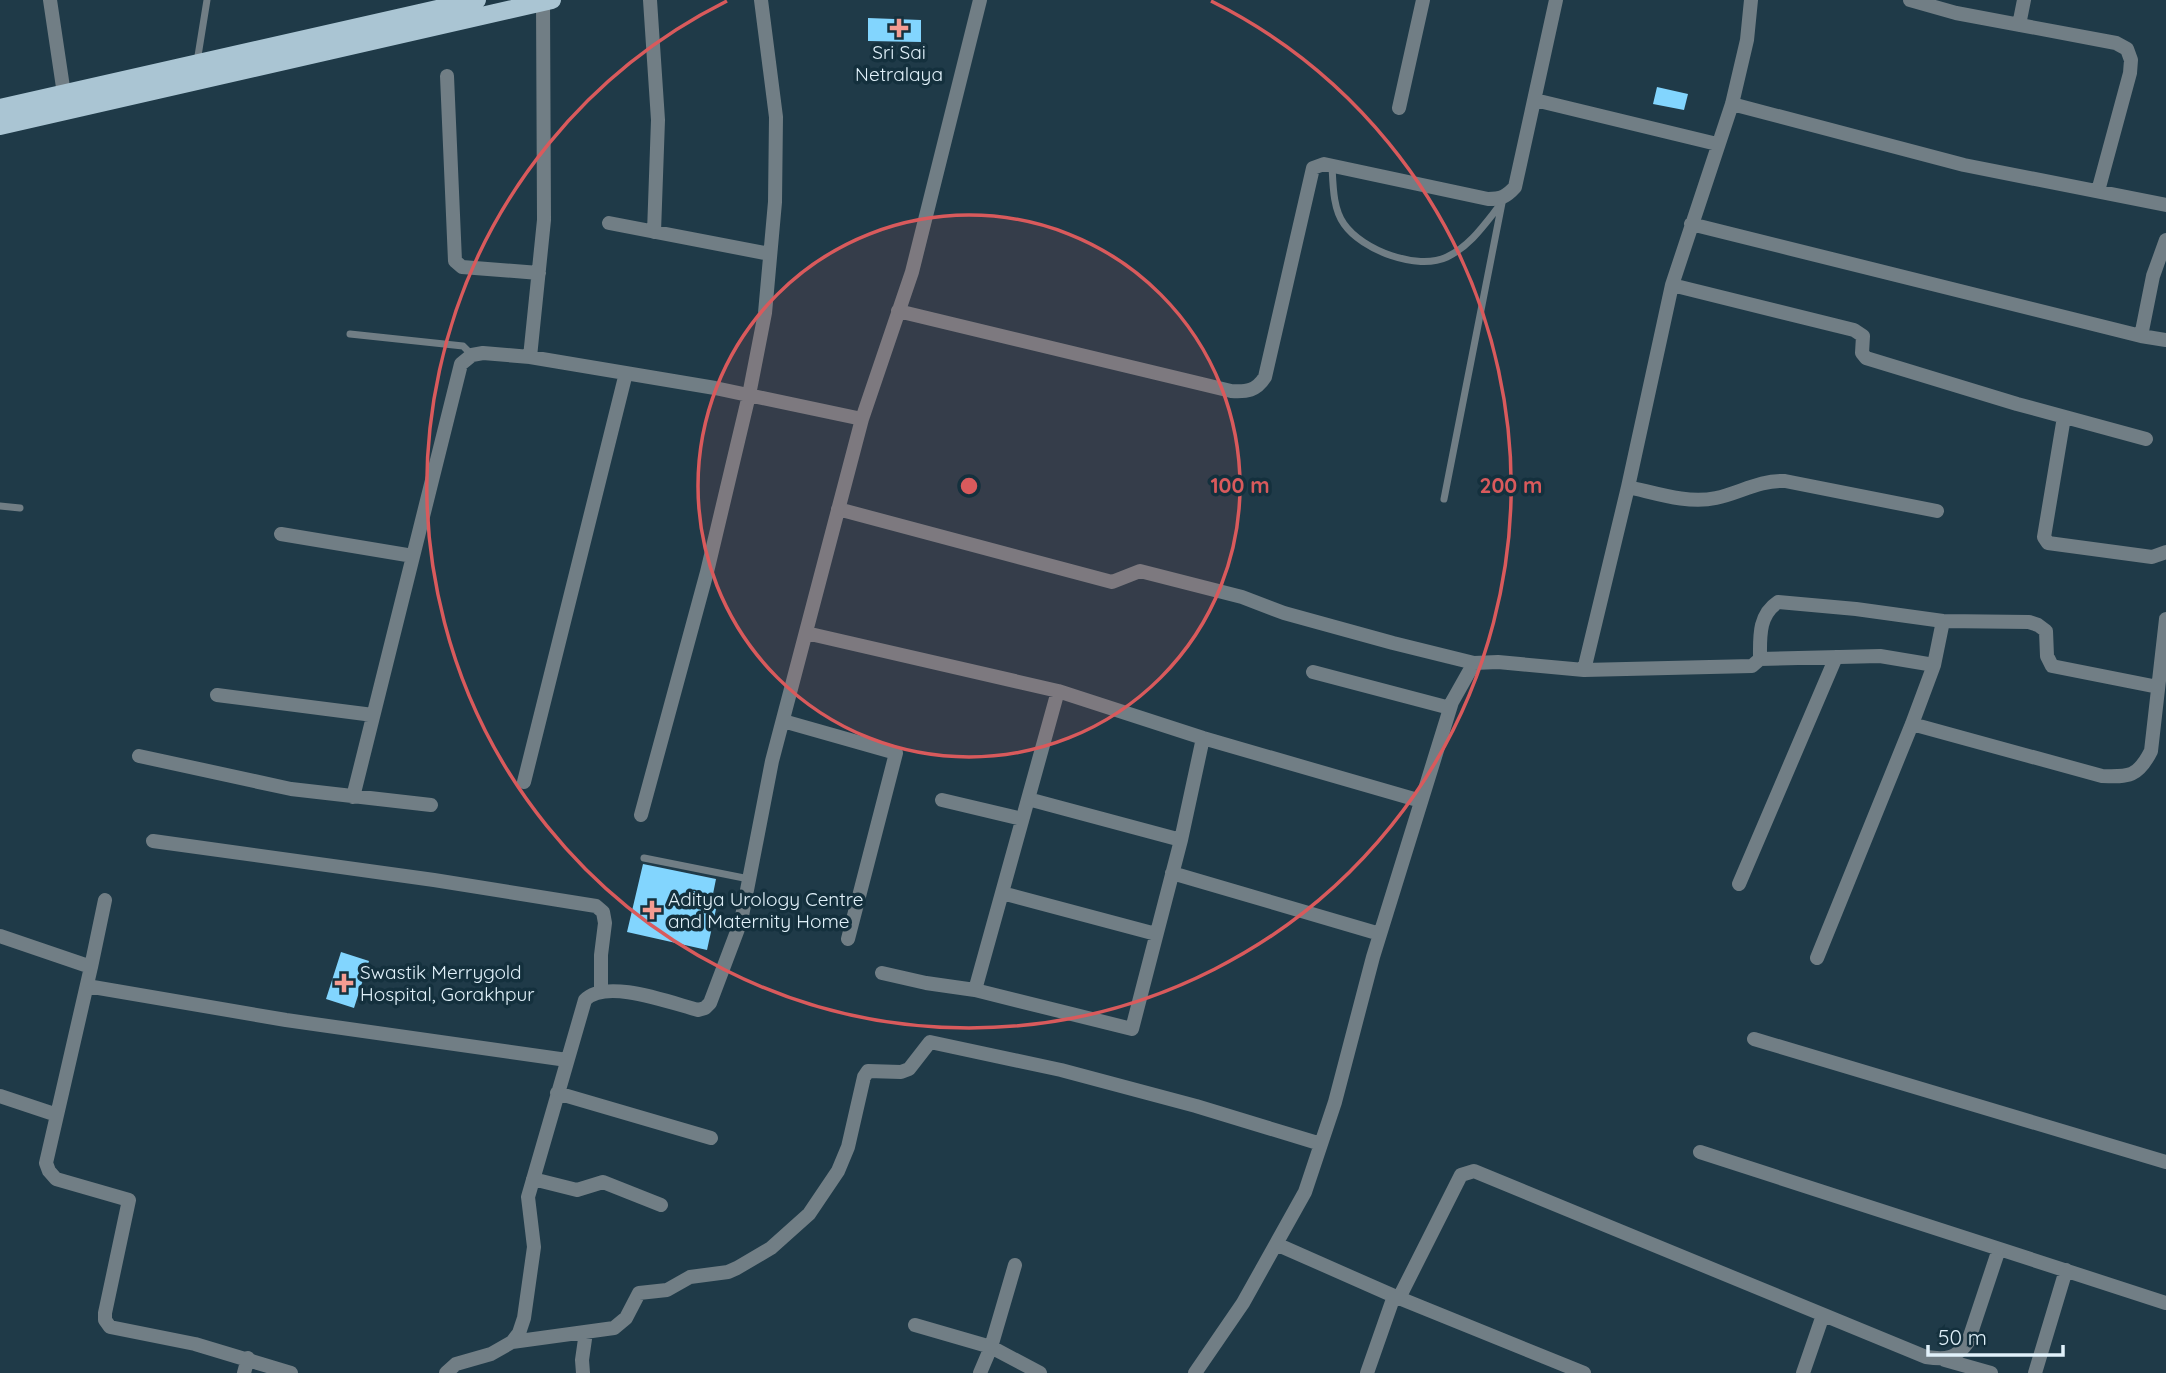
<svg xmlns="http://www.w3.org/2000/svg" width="2166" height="1373" font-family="Quicksand,sans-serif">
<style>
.building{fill:#82d5fe}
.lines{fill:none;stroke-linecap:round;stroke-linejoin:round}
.service{stroke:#717e85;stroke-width:7}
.minor{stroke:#717e85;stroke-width:14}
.primary{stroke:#aac5d3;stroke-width:18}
.ring{fill:none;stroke:#d95a5c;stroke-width:3.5}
.poi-dot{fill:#f59c92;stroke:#14303d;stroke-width:2.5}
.labels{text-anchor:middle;stroke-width:7;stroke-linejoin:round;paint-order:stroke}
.poi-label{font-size:19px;fill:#e1f1fa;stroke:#14303d;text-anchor:start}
.centre{fill:#d95a5c;stroke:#14303d;stroke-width:3.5}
.ring-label{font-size:21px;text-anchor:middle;font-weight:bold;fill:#d95a5c;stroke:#14303d;stroke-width:7;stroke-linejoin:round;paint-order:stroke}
</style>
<rect width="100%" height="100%" fill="#1f3a48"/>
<path class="building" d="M868,18L921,20V42L868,41Z
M1657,87L1688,94L1684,110L1653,104Z
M643,864L716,879L712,899L718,900L707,950L627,932Z
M341,952L369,961L354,1008L326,999Z"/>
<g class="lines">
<path class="service" d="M197,62L207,0
M1332,166C1333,185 1333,209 1344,224C1362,250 1417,271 1447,257C1470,246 1484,225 1500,205
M350,334L463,346L472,355
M1444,499L1502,203
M0,506L20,508
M644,858L749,879"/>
<path class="minor" d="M50,0L64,94
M650,0L658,120L654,232
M1910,0L1956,13L2116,43L2127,49L2131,60L2130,73L2098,191
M2019,25L2024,0
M447,76L455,261L462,267L539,273
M1535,100L1717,144
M1732,104L1964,165L2166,205
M1399,108L1423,0
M609,223L770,254
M1691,224L2141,336
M2166,240L2153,276L2141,336L2166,340
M1672,285L1854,330L1863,336L1862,353L1866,358L2017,404L2146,439
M898,311L1231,391C1247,392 1256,391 1265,377L1313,168L1324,164L1488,199C1501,199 1506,197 1515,187L1556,0
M530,357L544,220L543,2
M2064,417L2044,537L2048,543L2152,557L2166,552
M1628,487C1656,493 1687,504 1716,498C1740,493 1759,480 1785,481L1937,511
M838,509L1112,582L1140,571L1242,597L1284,613L1393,643L1474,663
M281,534L413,556
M806,633L1058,691L975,990L926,983L882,973
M1760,659L1880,656L1934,665
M1584,670L1752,666L1760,659C1760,638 1758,615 1778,602L1856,609L1943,621L2029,622L2038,625L2046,631L2047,656L2052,666L2158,687
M1313,672L1450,708
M1058,691L1203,738L1421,801
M217,695L373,715
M783,721L896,753L848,939
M1912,724L2102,776C2129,777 2138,777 2151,751L2166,619
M139,756L291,789L431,805
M524,782L626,373
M353,797L461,364L472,355L483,353L530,357L715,388L862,419
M1028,799L1181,840
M942,800L1022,819
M641,815L707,572L749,395L765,313L775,202L776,117L761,0
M153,841L434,880L596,906L603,912L605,923L601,955V991
M1172,873L1380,934
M1739,884L1836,657
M1002,893L1156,934
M0,936L91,967L105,900
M1817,958L1912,724L1934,665L1943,621
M91,967L46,1163L49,1171L56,1179L129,1200L105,1313V1320L110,1327L195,1344L291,1373
M87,986L286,1020L567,1060
M975,990L1132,1029L1181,840L1203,738
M1754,1039L2166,1162
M557,1093L711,1138
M0,1096L57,1115
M1700,1152L2166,1303
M533,1179L577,1190L603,1182L661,1205
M1276,1244L1394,1296L1584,1373
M1399,1298L1461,1175L1474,1171L1926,1357C1946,1360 1956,1359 1968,1342L1999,1249
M915,1325L991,1347L1040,1373
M512,1342L614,1328L626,1318L639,1293L667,1290L690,1277L728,1272L737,1268L771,1248L809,1214L838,1171L848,1147L864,1077L868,1071L901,1072L909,1069L930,1042L1061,1070L1196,1106L1321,1144
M1945,1360L1991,1373
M244,1373L248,1358
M446,1373L456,1364L491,1354L512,1342L519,1333L524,1318L534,1247L528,1197L585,1000C606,978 671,1003 698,1010L705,1008L710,1003L741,921L772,761L862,419L912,272L980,0
M583,1373L582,1360L586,1332
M980,1373L991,1347L1015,1265
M1195,1373L1243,1303L1305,1192L1335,1102L1373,957L1452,702L1474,663L1498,662L1584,670L1628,487L1672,285L1732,104L1747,40L1751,0
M1367,1373L1394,1296
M1803,1373L1823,1315
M2035,1373L2066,1270"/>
<path class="primary" d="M0,108L477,0
M0,126L552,0"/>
</g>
<circle cx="969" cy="486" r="271" fill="#d95a5c" fill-opacity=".12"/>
<g class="ring">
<circle cx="969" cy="486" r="271"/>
<path d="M1211 1A542 542 0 1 1 727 1"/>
</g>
<g class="poi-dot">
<path d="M895.5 17.5h7v7h7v7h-7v7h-7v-7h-7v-7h7z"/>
<path d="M648.5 899.5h7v7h7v7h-7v7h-7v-7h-7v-7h7z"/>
<path d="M340.5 972.5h7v7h7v7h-7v7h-7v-7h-7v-7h7z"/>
</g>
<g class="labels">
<g class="poi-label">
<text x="899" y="59" text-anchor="middle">Sri Sai<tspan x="899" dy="22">Netralaya</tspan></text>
<text x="668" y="906">Aditya Urology Centre<tspan x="668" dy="22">and Maternity Home</tspan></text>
<text x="360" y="979">Swastik Merrygold<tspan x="360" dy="22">Hospital, Gorakhpur</tspan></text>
</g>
</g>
<circle cx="969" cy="486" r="10" class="centre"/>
<g class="ring-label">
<text x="1240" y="493">100 m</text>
<text x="1511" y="493">200 m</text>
</g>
<path d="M1928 1345v10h135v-10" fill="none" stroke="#e1f1fa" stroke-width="3.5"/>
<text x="1938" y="1345" font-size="21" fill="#e1f1fa" stroke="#14303d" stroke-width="5" paint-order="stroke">50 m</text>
</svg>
